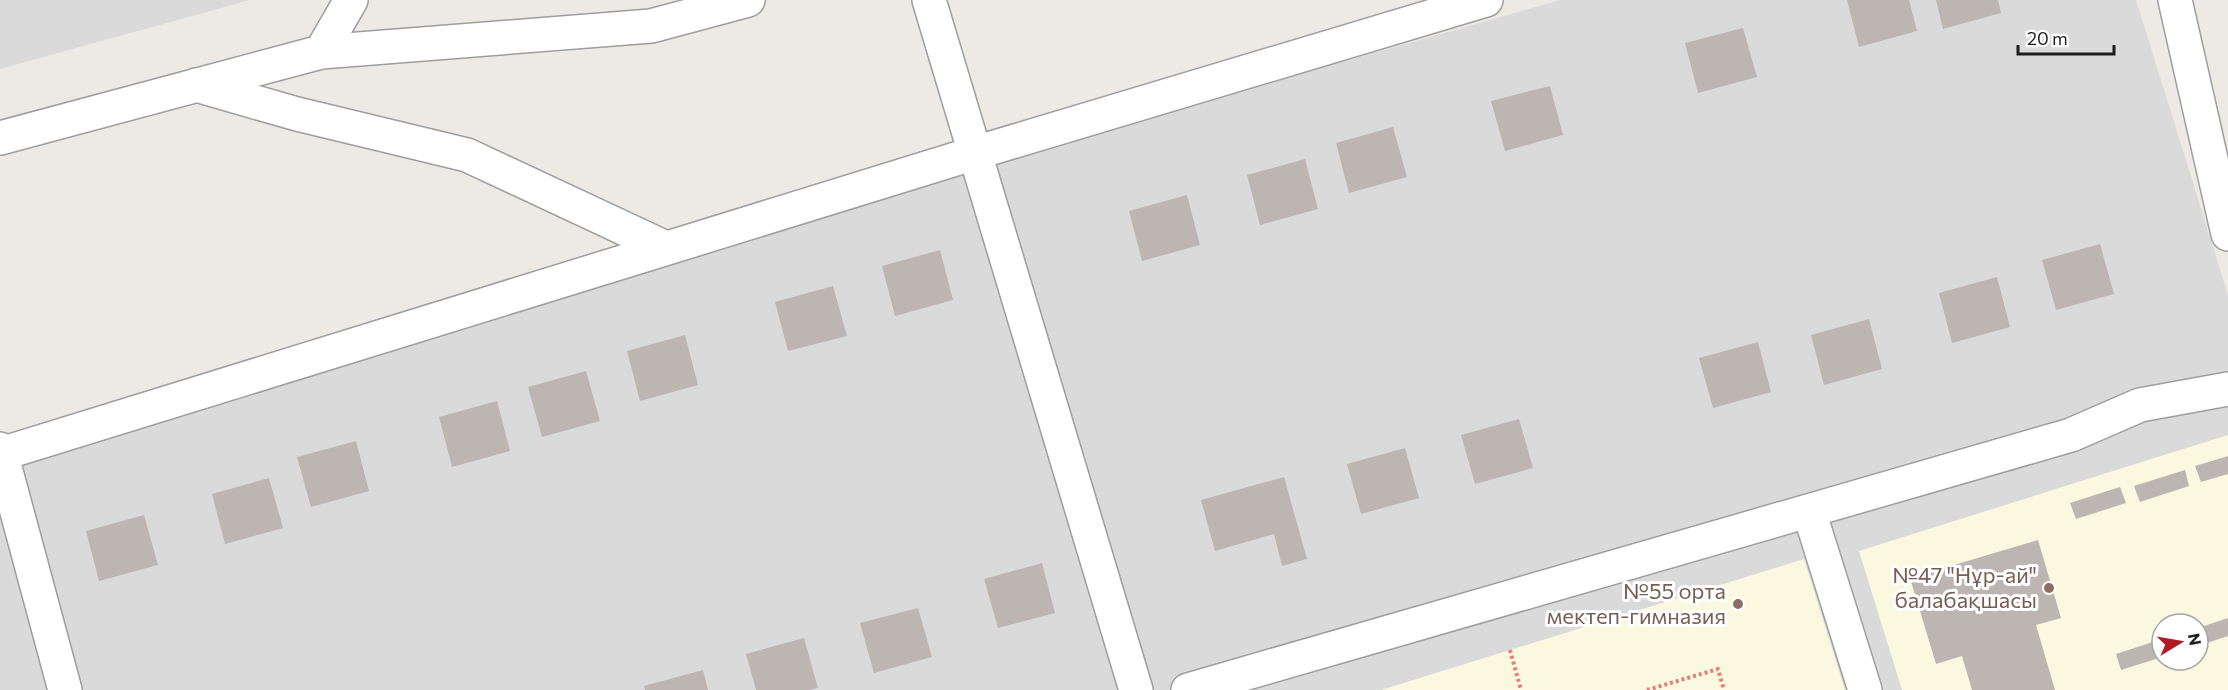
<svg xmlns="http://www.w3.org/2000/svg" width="2228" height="690" font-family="Commissioner,sans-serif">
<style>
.residential{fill:#dbdada;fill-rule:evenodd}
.education{fill:#fbf8e0;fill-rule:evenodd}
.building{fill:#bdb5b2}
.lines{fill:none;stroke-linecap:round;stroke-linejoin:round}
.minor-casing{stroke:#9e9e9e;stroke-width:36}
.path{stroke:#e87d7b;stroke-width:4;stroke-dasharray:3 3;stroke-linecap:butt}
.minor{stroke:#fff;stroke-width:33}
.education-dot{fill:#8d6e63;stroke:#fff;stroke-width:2}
.labels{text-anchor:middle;stroke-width:6;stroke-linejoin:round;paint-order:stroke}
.education-label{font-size:22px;fill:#785e54;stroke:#fff;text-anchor:end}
</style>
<rect width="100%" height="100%" fill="#ede9e4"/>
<path class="residential" d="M0,0H250L0,69Z
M1560,0H2136L2228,295V690H0V444ZM2162,624H2198V660H2162Z"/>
<path class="education" d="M2228,435V690H1902L1859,551ZM2162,624H2198V660H2162Z
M1804,559L1845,690H1381L1510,650Z"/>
<path class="building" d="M1847,0H1909L1917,31L1859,47Z
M1936,0H1998L2001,13L1943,29Z
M1743,28L1757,77L1698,93L1685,43Z
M1550,86L1563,135L1505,151L1491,101Z
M1393,127L1407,177L1349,193L1336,143Z
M1305,159L1318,209L1260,225L1247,175Z
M1187,195L1200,245L1142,261L1129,211Z
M2100,244L2114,294L2056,310L2042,260Z
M940,250L953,300L895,316L882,266Z
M1997,277L2010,327L1952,343L1939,293Z
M833,286L847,336L788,351L775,302Z
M1869,319L1882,369L1824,385L1811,335Z
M685,335L698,385L640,401L627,351Z
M1758,342L1771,392L1713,408L1699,358Z
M586,371L600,421L542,437L528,387Z
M497,401L510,451L452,467L439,417Z
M1519,419L1533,468L1475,484L1461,435Z
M356,441L369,491L311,507L297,457Z
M1405,448L1419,498L1361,514L1347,464Z
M2228,456V474L2201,482L2195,466Z
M2185,470L2189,486L2140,502L2134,486Z
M1284,477L1307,559L1282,566L1274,534L1215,551L1201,500Z
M269,478L283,528L225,544L212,494Z
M2120,487L2126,503L2076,519L2070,503Z
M144,515L158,565L99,581L86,531Z
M2038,540L2061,618L2036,625L2055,690H1972L1962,656L1936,664L1910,578Z
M1042,563L1055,613L998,628L984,579Z
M918,608L932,657L874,673L860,623Z
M2228,618V636L2198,646V628Z
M804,638L818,688L810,690H756L746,654Z
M2162,639V657L2121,670L2116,654Z
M703,670L708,690H645L644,686Z"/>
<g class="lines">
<defs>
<path id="minor" d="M929,0L1136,690
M2175,0L2228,234
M321,52L651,26L748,0
M196,85L297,114L467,155L666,248
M0,138L321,52L351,0
M0,449L65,690
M1,454L975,153L1486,0
M1809,511L1865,690
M1188,690L2071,435L2140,405L2228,389"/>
</defs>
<use href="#minor" class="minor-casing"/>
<path class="path" d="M1510,650L1521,690
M1647,690L1718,669L1724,690"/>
<use href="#minor" class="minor"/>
</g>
<g class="education-dot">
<circle cx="2049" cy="588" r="6"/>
<circle cx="1738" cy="604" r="6"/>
</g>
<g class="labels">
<g class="education-label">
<text x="2037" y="583">№47 "Нұр-ай"<tspan x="2037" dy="25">балабақшасы</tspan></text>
<text x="1726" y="599">№55 орта<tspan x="1726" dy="25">мектеп-гимназия</tspan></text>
</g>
</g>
<g transform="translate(2180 642) rotate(79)"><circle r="28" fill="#ffffff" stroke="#a5a5a5" stroke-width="1.5"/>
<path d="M0-4.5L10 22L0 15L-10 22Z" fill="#b11925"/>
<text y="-9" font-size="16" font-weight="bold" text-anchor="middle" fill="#1d1d1d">N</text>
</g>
<path d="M2018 45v9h96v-9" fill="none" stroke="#1d1d1d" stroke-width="3"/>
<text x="2027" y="45" font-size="18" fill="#1d1d1d" stroke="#ffffff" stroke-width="4.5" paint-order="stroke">20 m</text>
</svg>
